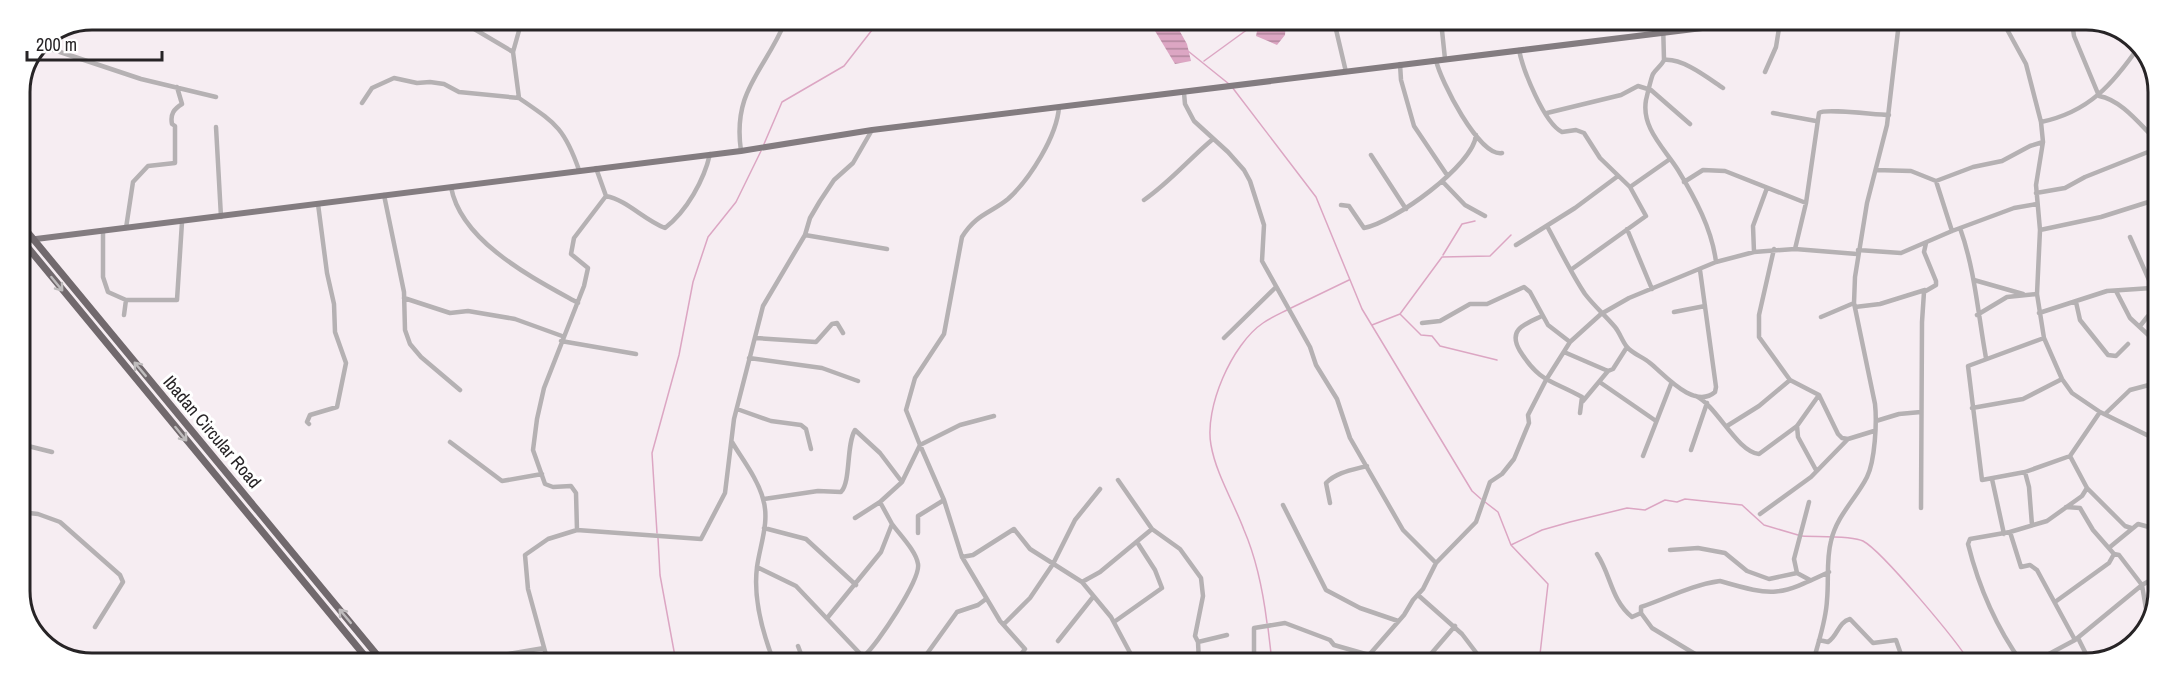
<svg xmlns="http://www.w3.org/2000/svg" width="2178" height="683" font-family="'Archivo Narrow',sans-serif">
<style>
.water{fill:url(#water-rules)}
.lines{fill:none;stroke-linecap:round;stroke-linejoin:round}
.stream{stroke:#dca6c3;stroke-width:1.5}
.minor{stroke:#b5b1b3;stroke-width:4.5}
.major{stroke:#837c80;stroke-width:6}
.highway{stroke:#71696d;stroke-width:7}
.oneway{stroke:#bfbcbd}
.labels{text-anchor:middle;stroke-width:6;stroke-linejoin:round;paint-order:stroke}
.street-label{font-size:18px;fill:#272426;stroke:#fff}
.rim{fill:none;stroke:#272426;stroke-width:3}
</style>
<defs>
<pattern id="water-rules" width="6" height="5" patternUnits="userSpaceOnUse" patternTransform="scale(1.5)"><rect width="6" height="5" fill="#dca6c3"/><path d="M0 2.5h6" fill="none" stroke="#b2879e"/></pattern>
</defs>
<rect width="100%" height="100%" fill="#f6edf2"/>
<path class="water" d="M1149,21H1174L1187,44L1191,61L1175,64Z
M1259,21H1286L1285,35L1277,45L1256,36Z"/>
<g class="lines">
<path class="stream" d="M1188,51L1229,84
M1204,61L1259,21
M1232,87L1316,197L1362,309L1472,491L1481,499
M764,144L782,102L844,66L879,21
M1443,255L1462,224L1475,221
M1291,308L1349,280
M1400,314L1421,335L1432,336L1440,346L1497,360
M1372,325L1400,314L1442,257L1490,256L1511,235
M1485,502L1498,512L1511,545L1548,584L1539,663
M657,533L652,453L679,355L693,282L708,237L736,202L761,151
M1802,536C1816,537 1852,535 1863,541C1882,551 1958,642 1970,663
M658,538L660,575L676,662
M1511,545L1542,530L1570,522L1627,508L1645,510L1665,500L1677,502L1685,499L1742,505L1764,525L1798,535
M1267,623C1263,591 1257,560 1244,530C1234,503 1216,474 1211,445C1204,408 1232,344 1263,323C1270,318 1279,314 1287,310
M1268,628L1272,662"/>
<path class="minor" d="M459,20L513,52
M522,20L513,52L519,98C555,123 564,127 579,170
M1334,21L1346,72
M1441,21L1445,59
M1663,22L1664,60C1662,65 1656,69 1653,74C1651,78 1647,96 1646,100C1641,128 1665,149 1678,170C1695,198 1712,229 1716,262
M1943,22H1960
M2003,22L2026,64L2041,122L2043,142L2036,185L2040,230L2037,294L2044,338L2062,379L2072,393L2100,412L2157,440
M2072,22L2074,36L2099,96
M51,37L60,52L141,79L216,97
M38,47L59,51
M1519,50C1523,70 1544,123 1562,132L1576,130L1584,133L1600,158L1630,187L1670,159
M1436,60C1440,80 1479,157 1502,153
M1664,60C1683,58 1708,78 1723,88
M1400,64L1401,80L1414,126L1447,175
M1765,72L1776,47L1780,22
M1184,93L1185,104L1194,121L1228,152L1244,170L1250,181L1264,225L1262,261L1310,347L1316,365L1337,399L1350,438L1403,530L1436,563
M2099,96C2122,100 2141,126 2158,142
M362,103L372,88L394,78L417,83L430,82L444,84L459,92L519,98
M1547,113L1621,95L1638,86L1651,90L1690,124
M1773,113L1816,121
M2041,122C2089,112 2113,84 2140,45
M216,127L221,217
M741,151C732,90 765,71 786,20
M1371,155L1406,209
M1876,170L1911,171L1936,181L1973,167L2002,161L2030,146L2043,142
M1442,181L1465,205L1485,216
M1936,181L1952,231
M1684,182L1703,170L1725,171L1806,203
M451,187C461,242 533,278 578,303
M2036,193L2065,188L2085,177L2158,148
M384,195L404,292L405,330L410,344L421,357L460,390
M606,196C627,200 644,220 665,228C687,211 704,180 710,154
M1144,200C1170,182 1189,159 1213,139
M1341,205L1349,206L1364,228C1393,223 1474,165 1476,135
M1547,226C1559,248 1571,273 1585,294C1595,307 1605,315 1615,327C1620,333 1622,341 1627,347C1633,354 1643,357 1650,363C1664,374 1694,410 1715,392L1716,387L1700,270
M126,228L133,182L148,166L175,163V126L172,124C170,114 174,109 182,104L177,87
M1960,228C1975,270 1978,314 1986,358
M1627,229L1652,289
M103,230V277L108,292L126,300
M2040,230L2101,217L2158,199
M805,235L887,249
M2130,237L2157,298
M1516,245L1575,208L1618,176
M1774,249L1759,315V337L1790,380
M1795,249L1806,203L1819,113C1825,108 1876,115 1889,115
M1858,250L1901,253L1952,231L2014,208L2037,204
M1754,252L1753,226L1767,188
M1572,269L1646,216L1630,187
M1974,280L2023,294
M2116,291L2130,318L2157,343
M404,298L450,313L468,311L515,319L562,336
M2076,302L2080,320L2108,355L2116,356L2128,344
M1855,307L1880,304L1925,290
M1674,312L1705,306
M2039,313L2107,291L2152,288
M124,315L126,300H177L182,222
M1977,315L2007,297L2037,294
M1542,316C1525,324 1507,329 1520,351C1540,383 1552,380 1582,397L1580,413
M1821,317L1854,303
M1422,323L1440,321L1470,304H1487L1524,287L1530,292L1548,325L1570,342
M2140,326L2148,316L2157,312
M756,338L816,342L832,324L837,323L843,333
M1224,338L1275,288
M2044,338L1968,366L1982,480L2025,472L2070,456L2100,412
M561,341L636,354
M1564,352L1608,371L1613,369L1627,347
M749,358L822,368L858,381
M1601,383L1656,421
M1696,396C1717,406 1737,452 1759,454L1797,426L1819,395
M1583,401L1608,371
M1972,408L2023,399L2062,379
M737,409L771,421L801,425L806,429L811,449
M2105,414L2130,390L2149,385L2157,379
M994,416L960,425L920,445L906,410L915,378L944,334L962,237C976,214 991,213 1008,199C1030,179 1057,136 1059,107
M1876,421L1899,414L1921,412
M309,424L307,422L310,415L337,407L346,363L335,332L334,304L327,273L318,204
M1727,426L1759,406L1790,380L1819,395L1838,434L1842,438L1848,439
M1797,426L1798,437L1816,470
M20,437L26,430
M450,442L502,481L542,474
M732,442C742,459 758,479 763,499C770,521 760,545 757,567C753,598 763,634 774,662
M20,444L52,452
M920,445L944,500L962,557L1000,621L1025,649L1015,662
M1691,450L1707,403
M1643,456L1671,384
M2070,456L2087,488L2125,526L2131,528
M2025,472L2029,487L2032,525
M1992,479L2004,534
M1118,480L1152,529L1180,549L1201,578L1203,596L1195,636L1198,642
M764,499L818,491L841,492C851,482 846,445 855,430L880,453L902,482
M1809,502L1794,559L1797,573L1810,580
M1330,503L1326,483C1337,472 1352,470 1367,466
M1283,505L1326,590L1360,608L1398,621
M1921,508L1922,322L1924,292L1936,285V281L1924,252L1926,243
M20,512L38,514L60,522L120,575L123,582L95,627
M1760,514L1811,477L1848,439L1874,431
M855,518L880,502
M764,528L806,539L856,585
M577,530L701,539L725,493L734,419L763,306L805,235L810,218L820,201L834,180L853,163L872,130
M2010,532L2021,567L2030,565L2037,570L2075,640
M918,533V516L944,500
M2110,547L2138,524L2149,527L2156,524
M1670,550L1698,548L1725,553L1747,571L1769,579L1797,573
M1597,554C1611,575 1611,600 1632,617L1641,613
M2114,554L2119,555L2142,585L2148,621
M962,557L973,555L1014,529L1030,549L1082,582L1111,617L1135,662
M757,567L796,586L868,662
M1082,582L1100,572L1152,529
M1418,595L1462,634L1478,655L1477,663
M2055,602L2109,563L2114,554L2093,530L2080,508L2066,507
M828,617L881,552L892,524L880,502L902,482L920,445
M1114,622L1162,588L1155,570L1137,542
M1004,624L1030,598L1053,564L1075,520L1100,489
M2078,638L2090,662
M1819,640L1828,642C1838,636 1838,622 1850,619L1873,643L1896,640L1904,663
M1058,641L1093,597
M798,646L804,662
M864,656C877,645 921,579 918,564C916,551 900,535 892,524
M466,661L544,648
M548,662L528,589L525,555L548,539L577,530L576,493L571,486L553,487L545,484L533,450L537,419L544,388L584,286L588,268L571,254L574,238L606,196L596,168
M848,662L862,654
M921,662L957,612L978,605L986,599
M1189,662L1199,661
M1199,662L1198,642L1227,635
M1254,662V628L1285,623L1330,640L1334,645L1369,655
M1367,663L1369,655L1404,615L1413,600L1423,589L1436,563L1476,522L1490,482L1502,474L1514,459L1529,423L1528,415L1546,380L1570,342L1601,314L1629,298L1716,262L1754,252L1795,249L1857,254
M1432,663L1429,660L1430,655L1455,626
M1710,663L1652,628L1641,613V607C1668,598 1691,585 1720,581C1775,597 1778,596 1829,572
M1813,663C1818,642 1826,622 1827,600C1829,580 1826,560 1831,541C1837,515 1856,499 1867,477C1875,461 1877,422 1875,404L1854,303L1855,277L1867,203L1887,125L1899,22
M2022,663C1996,627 1979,588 1968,544L1970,539L2010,532L2047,521L2082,496L2087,488
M2032,663L2075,640L2142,585L2156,577"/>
<path class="major" d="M20,241L741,151L872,130L1751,22"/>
<path class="highway" d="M20,223L382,661
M20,238L369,661"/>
</g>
<defs><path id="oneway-shaft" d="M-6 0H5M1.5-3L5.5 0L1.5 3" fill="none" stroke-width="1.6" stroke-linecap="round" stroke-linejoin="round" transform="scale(1.5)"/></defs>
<g class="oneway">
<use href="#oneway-shaft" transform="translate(57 284) rotate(51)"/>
<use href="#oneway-shaft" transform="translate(140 369) rotate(-130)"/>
<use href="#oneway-shaft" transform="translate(181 434) rotate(51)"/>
<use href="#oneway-shaft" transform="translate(345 616) rotate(-130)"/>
</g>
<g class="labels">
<g class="street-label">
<text transform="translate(212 432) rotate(50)" y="6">Ibadan Circular Road</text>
</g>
</g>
<path d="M0 0H2178V683H0ZM92 30H2086A62 62 0 0 1 2148 92V591A62 62 0 0 1 2086 653H92A62 62 0 0 1 30 591V92A62 62 0 0 1 92 30Z" fill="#fff" fill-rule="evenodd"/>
<path class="rim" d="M92 30H2086A62 62 0 0 1 2148 92V591A62 62 0 0 1 2086 653H92A62 62 0 0 1 30 591V92A62 62 0 0 1 92 30Z"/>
<path d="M27 51v9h135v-9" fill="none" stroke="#272426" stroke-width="3"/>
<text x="36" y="51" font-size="18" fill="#272426" stroke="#ffffff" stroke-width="4.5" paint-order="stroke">200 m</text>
</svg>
